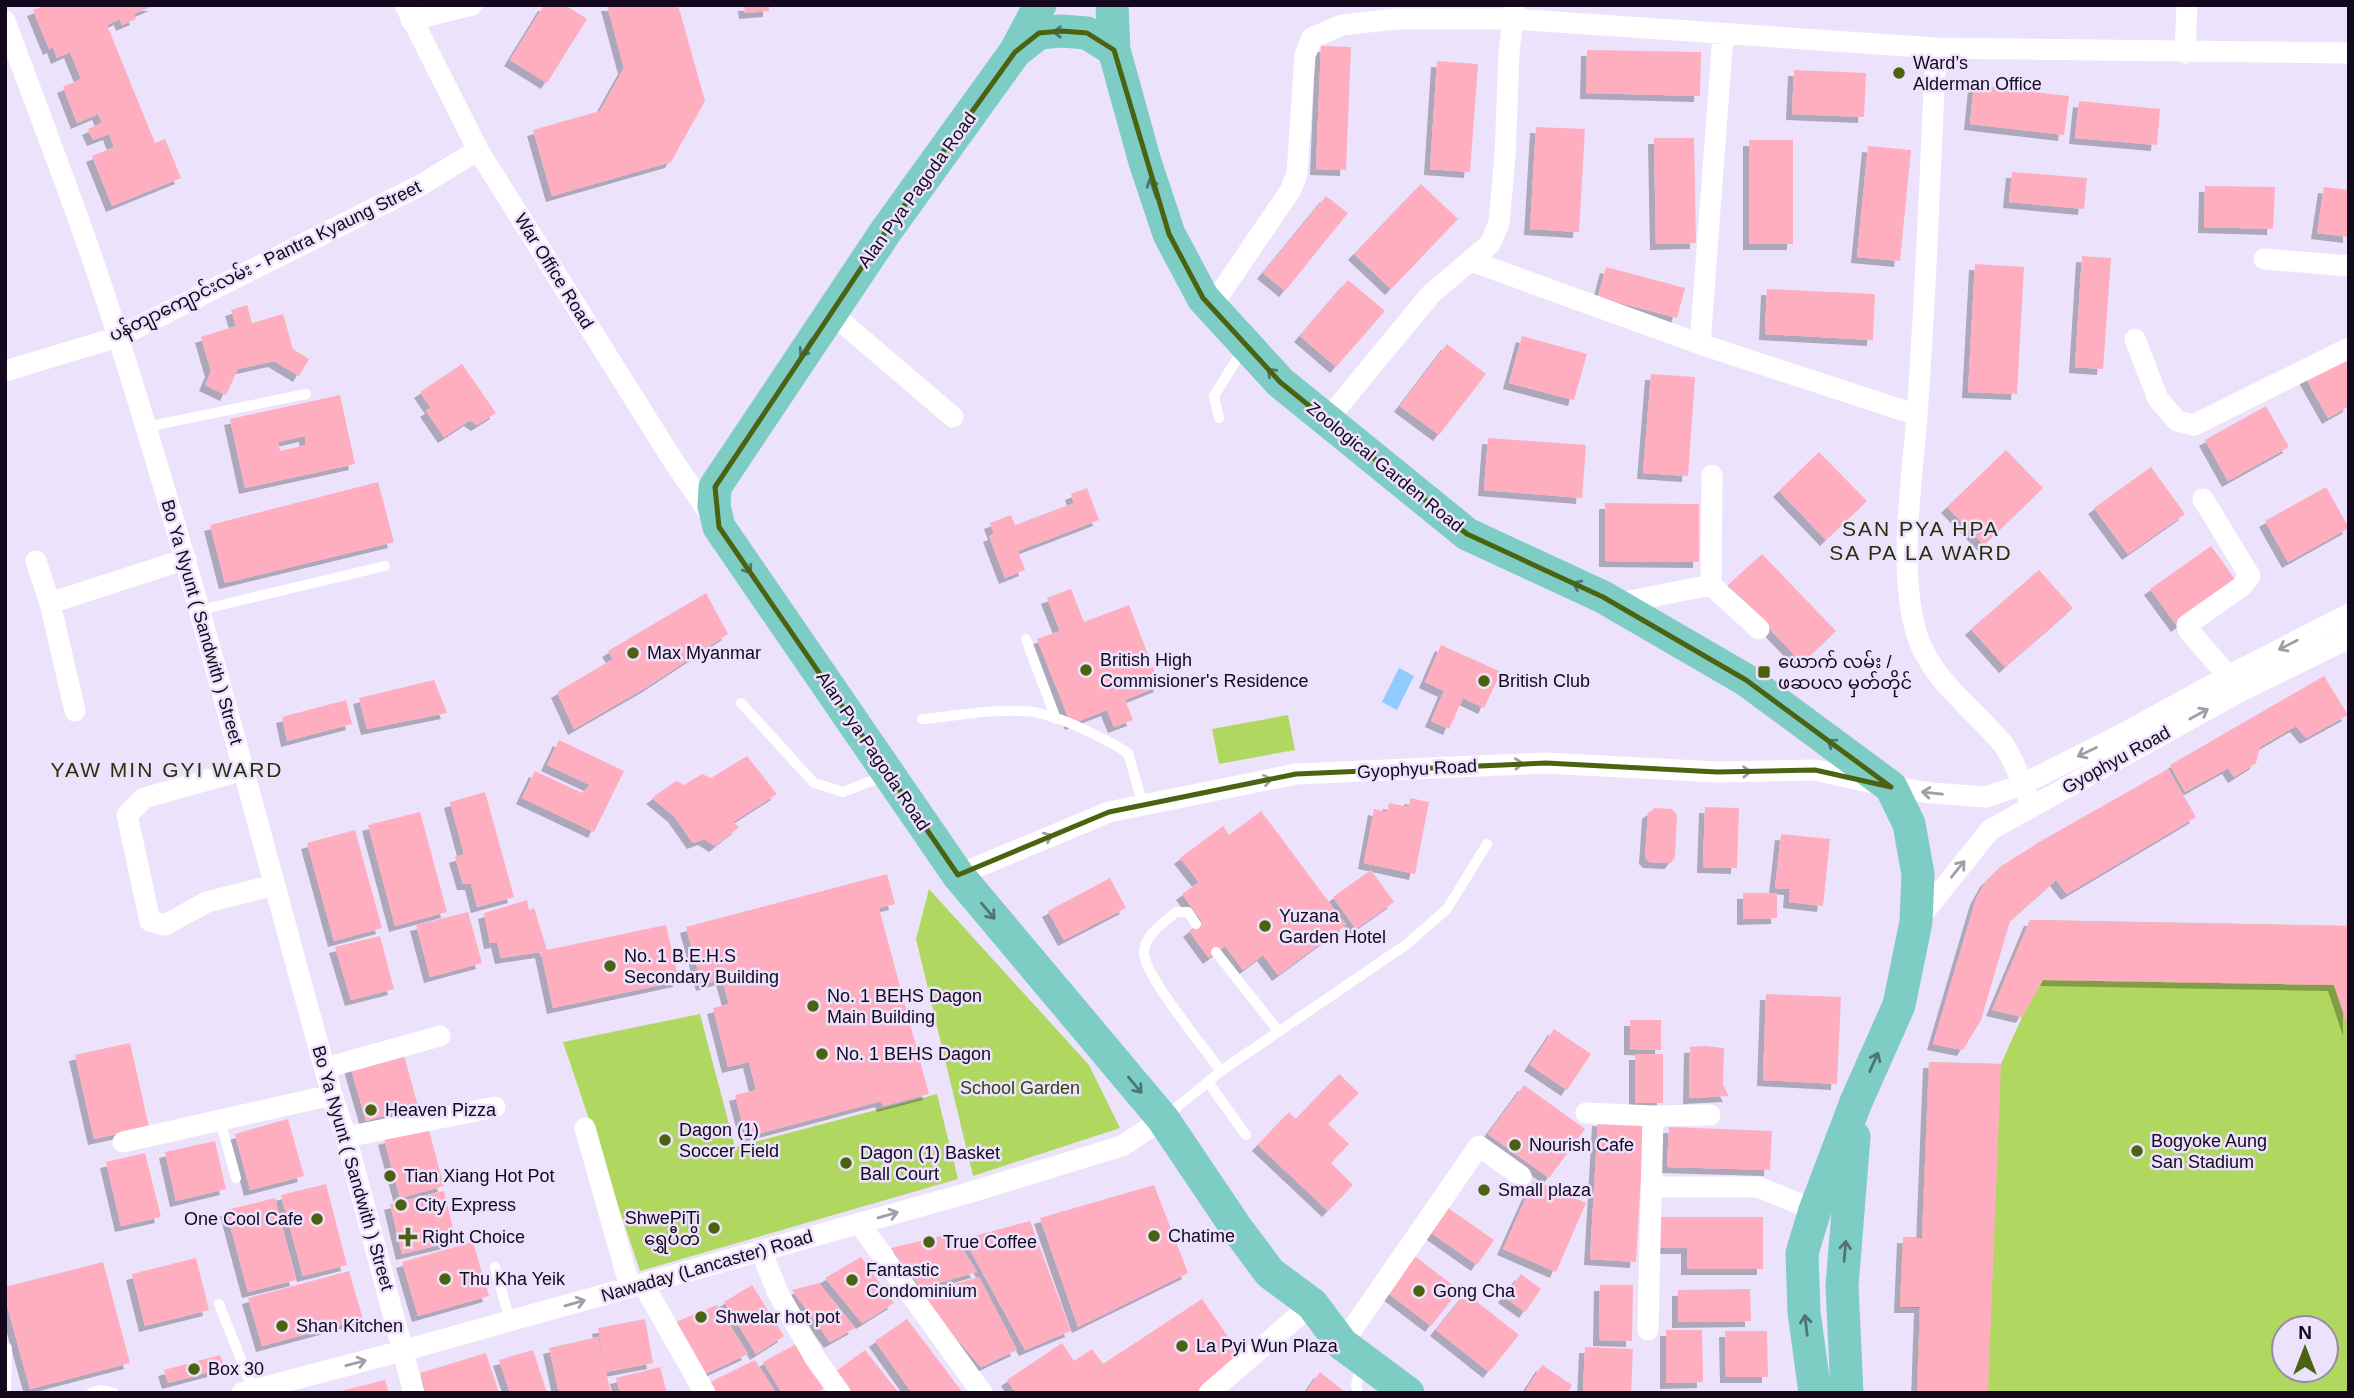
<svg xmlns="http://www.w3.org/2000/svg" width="2354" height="1398" font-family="Arial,'Noto Sans Myanmar',sans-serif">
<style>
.green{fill:#b0d861;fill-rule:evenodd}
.water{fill:#8ecbff}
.building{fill:#ffaec0;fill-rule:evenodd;filter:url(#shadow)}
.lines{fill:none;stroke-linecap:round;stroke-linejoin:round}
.service{stroke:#fff;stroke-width:10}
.minor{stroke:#fff;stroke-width:21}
.primary{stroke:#7ecdc5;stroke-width:33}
.oneway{stroke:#4e747a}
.oneway2{stroke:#a19ca5}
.marked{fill:none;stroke:#4b6311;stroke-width:5;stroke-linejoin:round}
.poi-dot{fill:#4b6311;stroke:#ede2fc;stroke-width:2.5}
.labels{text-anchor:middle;stroke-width:5;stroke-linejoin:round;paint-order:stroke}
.poi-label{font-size:18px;fill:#13081e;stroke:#ede2fc;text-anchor:start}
.street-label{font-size:18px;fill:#13081e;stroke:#ede2fc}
.park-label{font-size:18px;fill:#30400d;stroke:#ede2fc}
.quarter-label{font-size:21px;letter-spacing:2px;fill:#26320d;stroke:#ede2fc}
</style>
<defs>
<filter id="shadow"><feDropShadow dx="-6" dy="6" stdDeviation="0" flood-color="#0004"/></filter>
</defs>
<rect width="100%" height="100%" fill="#ede2fc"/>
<path class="green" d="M1288,715L1295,750L1219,764L1212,729Z
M929,889L1089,1065L1120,1128L973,1176L916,939Z
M2030,920L2349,926V1393H1917L1920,1308L1900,1307L1903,1237H1922L1929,1062L2001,1064L2022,1017L1992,1010ZM2284,1328H2326V1370H2284Z
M700,1014L735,1147L937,1094L958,1179L640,1271L563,1042Z"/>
<path class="water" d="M1399,668L1414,676L1397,710L1382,702Z"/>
<path class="building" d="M46,5H155L134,14L136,19L122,25L120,19L107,25L155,143L165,139L181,178L112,206L92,156L114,147L109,134L93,140L88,129L102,123L98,114L77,123L63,87L81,79L70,52L57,58L53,47L49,49L33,10Z
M544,5H565L587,19L547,83L510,60Z
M607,5H678L705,101L671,162L552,196L533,130L600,111L624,68Z
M744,5H769V11L745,13Z
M1321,46L1351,47L1346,170L1316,169Z
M1587,50L1701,52L1700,96L1586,93Z
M1437,61L1478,64L1470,172L1430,169Z
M1794,70L1866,73L1864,117L1792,114Z
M1974,85L2069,96L2064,135L1970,124Z
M2079,101L2160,109L2157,145L2075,138Z
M1536,127L1585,129L1579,232L1530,229Z
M1654,138H1694L1696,243L1656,244Z
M1749,140H1793V244H1749Z
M1868,146L1911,150L1900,261L1857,257Z
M2012,172L2087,178L2084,209L2009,202Z
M1421,184L1458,219L1391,289L1354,254Z
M2205,186L2275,187L2273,229L2204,227Z
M2324,187L2349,190V237L2317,233Z
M1326,196L1348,213L1285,291L1263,273Z
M2082,256L2111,258L2103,369L2075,367Z
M1975,264L2024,267L2017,394L1968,392Z
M1606,267L1685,288L1677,318L1598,297Z
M1348,280L1385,311L1336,367L1300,336Z
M1767,289L1875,294L1873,340L1765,334Z
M247,305L252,323L283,314L293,349L309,359L299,376L274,361L238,369L226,395L205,385L211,371L201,337L236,326L231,310Z
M1522,336L1587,354L1574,400L1509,383Z
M1447,344L1486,374L1439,435L1400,406Z
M2349,353V406L2328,418L2305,377Z
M462,364L496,413L477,425L470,420L444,437L426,411L431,408L420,392Z
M1651,374L1695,377L1688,476L1643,473Z
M340,395L355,464L245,488L230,419ZM305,436L306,445L280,451L278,442Z
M2266,406L2289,447L2228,481L2205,440Z
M1488,438L1586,445L1582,498L1484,490Z
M2006,450L2043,488L1984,545L1947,507Z
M1819,452L1867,501L1826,540L1779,491Z
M2151,467L2185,514L2128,554L2094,508Z
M378,482L394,542L225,583L210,525Z
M2326,487L2349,528L2288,562L2265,521Z
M1087,488L1099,520L1018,551L1025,570L1005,578L989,536L994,534L990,523L1011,515L1015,525L1074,503L1071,494Z
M1605,503L1699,504V562L1605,561Z
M2211,546L2237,582L2177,626L2150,589Z
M1762,554L1836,631L1802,663L1728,585Z
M2039,570L2073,608L2005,667L1971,629Z
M1071,589L1084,622L1129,605L1160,686L1125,700L1133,720L1114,727L1107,710L1071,724L1037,639L1060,631L1047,598Z
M706,593L728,634L647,687L574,729L557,692L613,659L608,651Z
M1441,645L1501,672L1484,708L1463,698L1449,729L1431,721L1444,691L1425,682Z
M2324,676L2348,715L2306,738L2296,726L2260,747L2256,763L2234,777L2228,768L2185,792L2170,765Z
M434,680L447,713L367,729L359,698Z
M346,700L352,724L287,741L282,717Z
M559,740L624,771L594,832L522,798L535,771L582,793L590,785L547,765Z
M747,756L777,794L733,822L739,827L715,846L704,839L693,843L674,816L652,798L676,781L684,785L702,774L711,778Z
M2168,769L2196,817L2067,894L2056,880L2010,921L1981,1020L1963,1050L1933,1044L1976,899L1986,881L2000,867L2041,841Z
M485,792L514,897L477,907L471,884H463L455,857L464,854L450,802Z
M1410,798L1429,802L1415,874L1364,863L1374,809L1387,812L1389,803L1409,807Z
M1705,807L1739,808L1737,868L1703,867Z
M1655,808L1672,809L1677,815L1675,857L1671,863L1649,862L1645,858L1648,813Z
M1261,811L1346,925L1278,975L1263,955L1243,970L1225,946L1209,958L1189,931L1202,921L1182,894L1199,882L1180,858L1223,826L1229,835Z
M420,812L447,912L395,926L368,825Z
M355,830L382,928L334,941L307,843Z
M1781,834L1830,839L1823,906L1789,902L1790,889L1775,888Z
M1371,870L1394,902L1356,929L1333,897Z
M887,874L895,904L879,908L929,1094L883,1106L881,1101L746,1137L735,1095L756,1090L749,1062L728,1067L713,1008L729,1004L722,979L702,985L686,927Z
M1110,878L1126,908L1064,940L1048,911Z
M1743,893H1777V918L1743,919Z
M527,900L529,910L534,908L547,950L666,925L679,981L553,1008L541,952L501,958L497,942L490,943L484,913Z
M468,912L482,963L430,977L416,925Z
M2030,920L2349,926V1030L2334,985L2043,980L2022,1017L1992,1010Z
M380,936L394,989L351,1000L335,947Z
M1766,994L1841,997L1837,1084L1763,1080Z
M1630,1020H1661V1050L1630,1049Z
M1554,1029L1591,1054L1567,1090L1530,1065Z
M130,1043L149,1127L94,1139L75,1055Z
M1705,1046L1724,1048L1723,1085L1729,1096L1689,1098L1690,1047Z
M402,1048L418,1106L366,1121L349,1062Z
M1635,1054H1663V1103H1635Z
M1929,1062L2001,1064L1988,1393H1917L1920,1307H1900L1903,1237L1922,1238Z
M1339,1074L1359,1093L1328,1124L1349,1144L1331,1163L1353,1185L1328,1211L1258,1145L1289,1112L1296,1119Z
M1524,1085L1585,1129L1549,1178L1488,1134Z
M288,1119L304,1176L250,1190L235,1134Z
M1598,1120L1644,1123L1636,1262L1590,1259Z
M428,1127L444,1186L400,1198L384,1139Z
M1669,1127L1772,1131L1770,1170L1667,1167Z
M215,1141L226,1189L176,1201L165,1152Z
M145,1153L161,1217L121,1226L106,1162Z
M1534,1180L1586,1203L1556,1272L1503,1249Z
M326,1184L347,1265L303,1276L281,1195Z
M1154,1185L1188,1273L1078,1327L1040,1218Z
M444,1191L456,1241L402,1254L390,1204Z
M275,1198L296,1280L248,1292L226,1210Z
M1448,1208L1494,1240L1477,1265L1430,1232Z
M1659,1217H1763V1269H1687V1248H1659Z
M1030,1221L1071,1331L1025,1350L964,1239Z
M953,1233L977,1272L921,1288L891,1248Z
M473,1242L489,1296L418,1316L402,1262Z
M1412,1254L1459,1290L1431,1326L1384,1290Z
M861,1257L894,1303L862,1323L825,1278Z
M196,1258L209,1310L145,1326L132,1274Z
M103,1262L130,1363L30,1389L5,1298V1287Z
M349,1271L363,1319L262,1346L248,1298Z
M1521,1274L1541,1289L1525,1312L1504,1297Z
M979,1277L1017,1350L981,1367L918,1294Z
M819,1283L855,1328L830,1342L792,1290Z
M752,1285L784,1336L756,1354L724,1302Z
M1600,1285H1633L1632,1341L1599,1340Z
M1750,1289L1751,1321L1678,1322V1290Z
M1466,1293L1519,1335L1489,1372L1436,1330Z
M1202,1299L1244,1360L1195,1393H1016L1007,1380L1062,1343L1074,1361L1092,1349L1103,1364Z
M717,1305L748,1354L705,1374L676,1322Z
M645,1319L653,1363L606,1372L611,1393H559L549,1348L598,1337L605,1365L598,1328Z
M907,1319L963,1393H912L875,1341Z
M1666,1330H1702L1703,1382L1666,1383Z
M1725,1331H1767L1768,1377H1726Z
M796,1344L825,1387L817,1393H782L763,1362Z
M1585,1347L1633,1349L1631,1393H1583Z
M533,1350L547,1393H510L499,1360Z
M865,1350L899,1393H845L832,1374Z
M486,1353L499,1393H426L420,1373Z
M220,1355L225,1368L168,1383L164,1370Z
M755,1360L776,1393H714L708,1383Z
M1542,1365L1572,1385L1567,1393H1530L1526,1390Z
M660,1367L667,1393H620L616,1378Z
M1320,1372L1346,1393H1305Z
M385,1380L389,1393H337V1392Z"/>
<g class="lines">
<path class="service" d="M1219,418L1214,396L1243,349
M146,427L306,394
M200,610L385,566
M1026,639L1056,719
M741,703L814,783L843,792L886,775
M922,719C956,716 991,709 1024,711C1054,712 1104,738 1128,753L1143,805
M1196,924L1188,912H1176C1164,923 1144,935 1144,953C1144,975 1206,1050 1221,1071
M1216,952L1279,1032
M1208,1082L1246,1135
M1165,1117L1221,1071L1407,944L1447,909L1487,844
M220,1120L236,1178
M495,1267L510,1321
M219,1304L253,1390
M6,1393L7,1348
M91,1393L100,1390L114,1393
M1358,1393L1356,1385L1361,1365"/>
<path class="minor" d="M405,5L478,150L674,462L714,520
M411,20L472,5
M5,21C44,127 86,233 119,340C198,589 262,843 332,1095L346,1137L414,1393
M1936,48C1930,171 1926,293 1917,415C1912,482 1898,567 1916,632C1929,678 1973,708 2003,744C2017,763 2021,785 2032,806
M2185,53L2187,5
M2264,259L2349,266
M1471,261L1700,344L1917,415
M1211,307L1290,191L1297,174L1305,55L1312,38L1342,25L1395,19H1513L1936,48L2349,53
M830,312L953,417
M2135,339L2158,399L2177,421L2194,425L2349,348
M1700,344L1723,35
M5,371L118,337L421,185L478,150
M1327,420L1431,294L1490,244L1499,223L1505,156L1509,53L1514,7
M2203,499L2250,576L2241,587L2187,625L2189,631L2228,676
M36,561L50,603L186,559
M1711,585L1712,475
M50,603L75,711
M1614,604L1711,585L1759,629
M244,770L144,798L127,815L150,921L165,925L207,902L274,885
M958,875L1109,812L1296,774L1546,763L1717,772L1815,770L1891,787L1931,793L1986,797L2021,785L2121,735L2228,676L2349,614
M1917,921L1990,830L2237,693L2349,638
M325,1068L440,1036
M1586,1113L1653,1116
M585,1128L630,1287
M346,1137L495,1107
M123,1142L332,1095
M1652,1187H1758L1815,1210
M859,1223L982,1393
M761,1251L778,1293L815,1358L840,1393
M643,1284L705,1393
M1648,1330L1653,1116L1710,1115
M1342,1344L1479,1146L1521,1176
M242,1393L402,1351L968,1193L1122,1146L1163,1119
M1209,1393L1312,1304"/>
<path class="primary" d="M1040,5L1015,52L886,231L715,487L714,506L719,527L958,875L1163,1119L1235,1226L1270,1273L1312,1304L1342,1344L1408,1393
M1112,5L1114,50L1145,162L1169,234L1203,298L1280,382L1467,534L1603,597L1746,680L1891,787L1909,824L1918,874L1916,922L1899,1005L1856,1102L1815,1210L1802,1253L1804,1312L1815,1393
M1015,52L1039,33L1062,31L1087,33L1114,50
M1847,1393L1842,1286L1854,1137"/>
</g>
<defs><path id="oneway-shaft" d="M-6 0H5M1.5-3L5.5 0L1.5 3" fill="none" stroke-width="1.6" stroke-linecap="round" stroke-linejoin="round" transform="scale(1.75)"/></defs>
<g class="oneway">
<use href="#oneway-shaft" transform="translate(1063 32) rotate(-179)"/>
<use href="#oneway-shaft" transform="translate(1153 188) rotate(-109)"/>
<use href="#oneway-shaft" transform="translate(806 348) rotate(123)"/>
<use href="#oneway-shaft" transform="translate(1275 376) rotate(-135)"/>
<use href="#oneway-shaft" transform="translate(745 565) rotate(55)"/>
<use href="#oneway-shaft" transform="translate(1582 587) rotate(-155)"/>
<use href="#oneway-shaft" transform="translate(1836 746) rotate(-144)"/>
<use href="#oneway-shaft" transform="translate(988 911) rotate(50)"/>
<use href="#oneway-shaft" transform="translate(1874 1062) rotate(-66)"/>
<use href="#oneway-shaft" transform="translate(1135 1085) rotate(50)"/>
<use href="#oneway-shaft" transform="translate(1845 1251) rotate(-85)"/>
<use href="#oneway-shaft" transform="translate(1806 1325) rotate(-97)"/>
</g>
<g class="oneway2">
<use href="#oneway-shaft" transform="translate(2288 645) rotate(153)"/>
<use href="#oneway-shaft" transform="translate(2199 714) rotate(-29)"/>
<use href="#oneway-shaft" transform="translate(2087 752) rotate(154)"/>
<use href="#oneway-shaft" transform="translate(1513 764) rotate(-3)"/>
<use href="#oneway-shaft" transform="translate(1741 772) rotate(-2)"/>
<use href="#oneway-shaft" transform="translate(1262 781) rotate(-11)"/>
<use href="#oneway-shaft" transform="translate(1932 793) rotate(-174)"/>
<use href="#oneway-shaft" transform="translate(1043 839) rotate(-23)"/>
<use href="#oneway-shaft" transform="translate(1958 869) rotate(-51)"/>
<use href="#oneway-shaft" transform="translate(888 1215) rotate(-16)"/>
<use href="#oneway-shaft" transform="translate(575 1303) rotate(-16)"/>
<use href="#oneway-shaft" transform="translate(356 1363) rotate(-15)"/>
</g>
<path class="marked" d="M1062,31L1087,33L1114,50L1169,234L1203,298L1280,382L1467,534L1603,597L1746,680L1891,787L1815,770L1717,772L1546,763L1296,774L1109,812L958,875L719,527L715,487L886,231L1015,52L1039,33Z"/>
<g class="poi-dot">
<circle cx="1899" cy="73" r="7"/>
<circle cx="633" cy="653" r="7"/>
<circle cx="1086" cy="670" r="7"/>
<rect x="1757" y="665" width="14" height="14" rx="3.5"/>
<circle cx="1484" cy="681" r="7"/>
<circle cx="1265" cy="926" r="7"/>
<circle cx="610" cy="966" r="7"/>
<circle cx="813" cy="1006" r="7"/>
<circle cx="822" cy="1054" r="7"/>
<circle cx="371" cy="1110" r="7"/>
<circle cx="665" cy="1140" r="7"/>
<circle cx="1515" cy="1145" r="7"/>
<circle cx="2137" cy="1151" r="7"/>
<circle cx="846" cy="1163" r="7"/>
<circle cx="390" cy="1176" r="7"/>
<circle cx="1484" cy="1190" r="7"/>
<circle cx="401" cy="1205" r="7"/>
<circle cx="317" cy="1219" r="7"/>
<circle cx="714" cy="1228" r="7"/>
<circle cx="1154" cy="1236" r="7"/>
<path d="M404.5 1226.5h7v7h7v7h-7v7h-7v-7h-7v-7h7z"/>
<circle cx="929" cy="1242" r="7"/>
<circle cx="445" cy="1279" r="7"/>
<circle cx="852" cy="1280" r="7"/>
<circle cx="1419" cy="1291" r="7"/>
<circle cx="701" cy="1317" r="7"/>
<circle cx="282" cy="1326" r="7"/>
<circle cx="1182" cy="1346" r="7"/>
<circle cx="194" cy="1369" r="7"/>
</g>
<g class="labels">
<g class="poi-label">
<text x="1913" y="69">Ward’s<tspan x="1913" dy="21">Alderman Office</tspan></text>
<text x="647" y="659">Max Myanmar</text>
<text x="1100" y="666">British High<tspan x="1100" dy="21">Commisioner's Residence</tspan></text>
<text x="1778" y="668">ယောက် လမ်း /<tspan x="1778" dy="21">ဖဆပလ မှတ်တိုင်</tspan></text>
<text x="1498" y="687">British Club</text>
<text x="1279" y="922">Yuzana<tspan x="1279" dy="21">Garden Hotel</tspan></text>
<text x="624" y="962">No. 1 B.E.H.S<tspan x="624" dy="21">Secondary Building</tspan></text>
<text x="827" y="1002">No. 1 BEHS Dagon<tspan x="827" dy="21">Main Building</tspan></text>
<text x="836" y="1060">No. 1 BEHS Dagon</text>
<text x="385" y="1116">Heaven Pizza</text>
<text x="679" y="1136">Dagon (1)<tspan x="679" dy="21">Soccer Field</tspan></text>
<text x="2151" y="1147">Bogyoke Aung<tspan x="2151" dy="21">San Stadium</tspan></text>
<text x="1529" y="1151">Nourish Cafe</text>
<text x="860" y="1159">Dagon (1) Basket<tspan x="860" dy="21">Ball Court</tspan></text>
<text x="404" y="1182">Tian Xiang Hot Pot</text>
<text x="1498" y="1196">Small plaza</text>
<text x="415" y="1211">City Express</text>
<text x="700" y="1224" text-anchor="end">ShwePiTi<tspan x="700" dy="21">ရွှေပီတိ</tspan></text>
<text x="303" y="1225" text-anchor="end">One Cool Cafe</text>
<text x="1168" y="1242">Chatime</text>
<text x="422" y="1243">Right Choice</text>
<text x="943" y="1248">True Coffee</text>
<text x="866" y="1276">Fantastic<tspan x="866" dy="21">Condominium</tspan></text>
<text x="459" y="1285">Thu Kha Yeik</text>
<text x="1433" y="1297">Gong Cha</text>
<text x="715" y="1323">Shwelar hot pot</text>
<text x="296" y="1332">Shan Kitchen</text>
<text x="1196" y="1352">La Pyi Wun Plaza</text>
<text x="208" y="1375">Box 30</text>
</g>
<g class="street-label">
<text transform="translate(917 190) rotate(-54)" y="6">Alan Pya Pagoda Road</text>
<text transform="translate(265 261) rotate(-26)" y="6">ပန်တျာကျောင်းလမ်း - Pantra Kyaung Street</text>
<text transform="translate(554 271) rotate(58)" y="6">War Office Road</text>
<text transform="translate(1385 467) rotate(39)" y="6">Zoological Garden Road</text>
<text transform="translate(202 622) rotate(74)" y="6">Bo Ya Nyunt ( Sandwith ) Street</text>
<text transform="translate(873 751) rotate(56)" y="6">Alan Pya Pagoda Road</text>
<text transform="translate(2116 760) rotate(-29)" y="6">Gyophyu Road</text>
<text transform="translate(1417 769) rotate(-3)" y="6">Gyophyu Road</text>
<text transform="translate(353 1168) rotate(74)" y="6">Bo Ya Nyunt ( Sandwith ) Street</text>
<text transform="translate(707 1266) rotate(-16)" y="6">Nawaday (Lancaster) Road</text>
</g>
<g class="park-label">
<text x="1020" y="1094">School Garden</text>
</g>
<g class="quarter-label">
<text x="1921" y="536">SAN PYA HPA<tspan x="1921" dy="24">SA PA LA WARD</tspan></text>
<text x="167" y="777">YAW MIN GYI WARD</text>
</g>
</g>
<rect width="2354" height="1398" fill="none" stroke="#13081e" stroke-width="14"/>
<g transform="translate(2305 1349)"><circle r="33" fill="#ede2fc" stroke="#968ba3" stroke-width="2"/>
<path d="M0-5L12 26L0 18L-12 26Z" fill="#4b6311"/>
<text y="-10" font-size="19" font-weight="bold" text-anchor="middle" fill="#13081e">N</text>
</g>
</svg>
